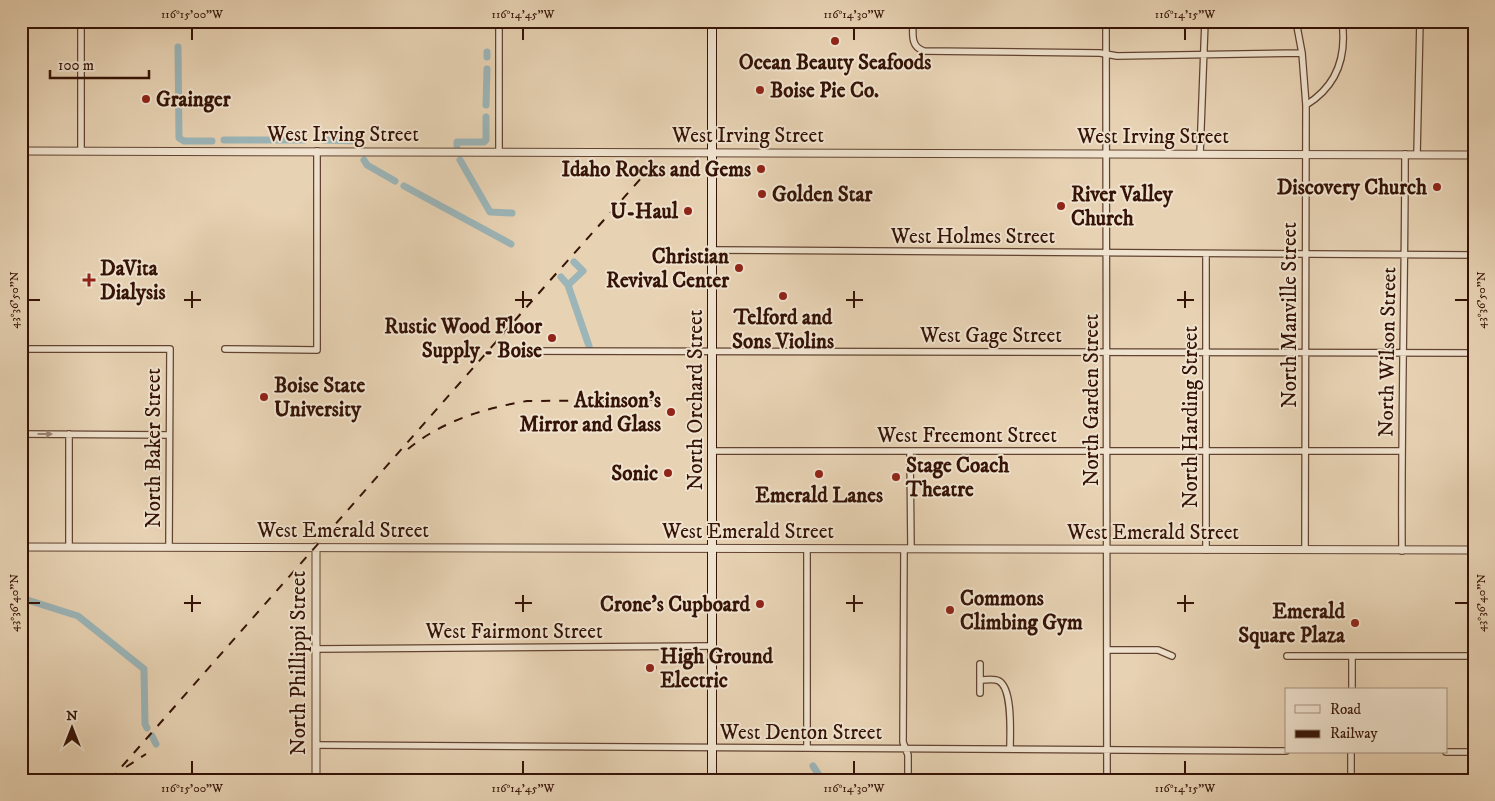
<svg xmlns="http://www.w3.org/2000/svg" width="1495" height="801" font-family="'IM FELL DW Pica',serif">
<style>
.water{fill:url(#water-ripples);stroke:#727471}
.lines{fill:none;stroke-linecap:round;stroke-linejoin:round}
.canal{stroke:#9bb5b8;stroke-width:7}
.minor-casing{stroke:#624331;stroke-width:8}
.tertiary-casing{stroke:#624331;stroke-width:9}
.secondary-casing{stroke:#351306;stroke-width:10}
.minor{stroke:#efe2ce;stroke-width:5.5}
.tertiary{stroke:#efe2ce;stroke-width:7}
.secondary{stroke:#efe2ce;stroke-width:8}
.rail{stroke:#351306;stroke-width:2;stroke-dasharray:9 9;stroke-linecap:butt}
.oneway{fill:#9b8574}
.ticks{fill:none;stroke:#351306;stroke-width:2}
.poi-dot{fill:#8f2418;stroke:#efe2ce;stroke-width:2}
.labels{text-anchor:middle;stroke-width:4;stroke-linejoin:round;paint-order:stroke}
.poi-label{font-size:21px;font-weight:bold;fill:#351306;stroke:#efe2ce;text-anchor:start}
.street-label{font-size:21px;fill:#351306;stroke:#efe2ce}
.neatline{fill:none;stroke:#351306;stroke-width:2}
.ticks-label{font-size:12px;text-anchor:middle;fill:#351306}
</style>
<defs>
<pattern id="water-ripples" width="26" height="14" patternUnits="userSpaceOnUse" patternTransform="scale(1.25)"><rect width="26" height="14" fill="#9bb5b8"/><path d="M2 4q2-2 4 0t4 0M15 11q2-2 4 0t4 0" fill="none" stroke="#7f9294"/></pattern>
</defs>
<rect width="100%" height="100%" fill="#e7d2b3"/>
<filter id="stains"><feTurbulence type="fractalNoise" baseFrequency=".004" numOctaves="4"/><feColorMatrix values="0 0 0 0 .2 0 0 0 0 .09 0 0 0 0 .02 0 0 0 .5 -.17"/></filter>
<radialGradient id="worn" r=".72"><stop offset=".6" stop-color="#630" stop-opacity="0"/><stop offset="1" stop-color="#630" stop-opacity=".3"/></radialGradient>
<path class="water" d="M1474,441V493H1469V444Z"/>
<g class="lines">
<path class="canal" d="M487,22V21
M178,47L179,138L184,141H212
M487,57V52
M486,105L487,69
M224,140H271
M276,140H304
M323,140L359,141L360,145
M457,145V142H484L486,140V117
M364,160L367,165L395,181
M460,160L490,212L512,213
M404,186L511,244
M561,277L568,285L589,346
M568,285L583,271L574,262
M21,598L78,616L144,669L145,724L147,728
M152,736L156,744
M813,766L822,780"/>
<defs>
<path id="minor" d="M499,21V152
M913,21C913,33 910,47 924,51L1100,53L1117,56L1302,53
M1106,21L1107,780
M1296,21L1302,53L1306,105L1305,550
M1466,21L1474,26
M1306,105C1337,86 1347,57 1342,21
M81,151V21
M1200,154L1205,21
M1417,154L1420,21
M713,250L1474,255
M21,349H170L169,547
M225,349L317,350V151
M508,351L1474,353
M21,434L169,435
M712,451H1401
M910,451L911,549
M69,546V434
M904,549L903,742L908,755V780
M1206,550V254
M1402,551C1401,418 1405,286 1405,154
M316,649L712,646
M1107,650H1158L1172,656
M1287,656H1474
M980,664V693
M980,680C986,680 994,678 999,681C1013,689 1010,735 1010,749
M1352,690V656
M316,745L1286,751
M807,748V549
M1446,752H1474
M1351,780V752"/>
<path id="tertiary" d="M21,151L1474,155
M21,547L1474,550
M316,547V780"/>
<path id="secondary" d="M712,780V21"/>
</defs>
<use href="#minor" class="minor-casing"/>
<use href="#tertiary" class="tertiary-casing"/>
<use href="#secondary" class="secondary-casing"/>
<use href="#minor" class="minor"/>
<use href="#tertiary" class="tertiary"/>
<use href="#secondary" class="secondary"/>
<path class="rail" d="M408,449C442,421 485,408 527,401L652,400
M126,767L146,754
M110,780L554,276L652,166"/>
</g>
<defs><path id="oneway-solid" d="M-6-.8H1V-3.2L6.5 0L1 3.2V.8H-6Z" transform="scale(1.25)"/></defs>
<use class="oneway" href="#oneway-solid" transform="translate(45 434)"/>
<path class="ticks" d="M192,28V40M523,28V40M854,28V40M1185,28V40M192,291V308M523,291V308M854,291V308M1185,291V308M28,300H40M184,300H201M515,300H532M846,300H863M1177,300H1194M1455,300H1468M192,595V612M523,595V612M854,595V612M1185,595V612M28,603H40M184,603H201M515,603H532M846,603H863M1177,603H1194M1455,603H1468M192,761V774M523,761V774M854,761V774M1185,761V774"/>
<g class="poi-dot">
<circle cx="835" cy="41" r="5"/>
<circle cx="760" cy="90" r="5"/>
<circle cx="146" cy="99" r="5"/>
<circle cx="761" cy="169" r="5"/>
<circle cx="1437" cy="187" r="5"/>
<circle cx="762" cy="194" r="5"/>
<circle cx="1061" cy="206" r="5"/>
<circle cx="688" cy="211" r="5"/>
<circle cx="739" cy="268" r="5"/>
<path d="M86.5 272.5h5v5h5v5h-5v5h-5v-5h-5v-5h5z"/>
<circle cx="783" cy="296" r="5"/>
<circle cx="552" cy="338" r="5"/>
<circle cx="264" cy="397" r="5"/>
<circle cx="671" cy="412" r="5"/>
<circle cx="668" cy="473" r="5"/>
<circle cx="819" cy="474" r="5"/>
<circle cx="896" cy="477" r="5"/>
<circle cx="760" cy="604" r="5"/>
<circle cx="950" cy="610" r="5"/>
<circle cx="1355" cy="623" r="5"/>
<circle cx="650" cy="668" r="5"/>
</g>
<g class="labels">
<g class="poi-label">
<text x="835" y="69" text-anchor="middle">Ocean Beauty Seafoods</text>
<text x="770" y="97">Boise Pie Co.</text>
<text x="156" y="106">Grainger</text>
<text x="751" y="176" text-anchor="end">Idaho Rocks and Gems</text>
<text x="1427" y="194" text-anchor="end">Discovery Church</text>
<text x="772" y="201">Golden Star</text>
<text x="1071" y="201">River Valley<tspan x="1071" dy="24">Church</tspan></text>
<text x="678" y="218" text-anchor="end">U-Haul</text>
<text x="729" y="263" text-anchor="end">Christian<tspan x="729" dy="24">Revival Center</tspan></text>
<text x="100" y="275">DaVita<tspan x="100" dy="24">Dialysis</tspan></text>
<text x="783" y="324" text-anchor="middle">Telford and<tspan x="783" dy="24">Sons Violins</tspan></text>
<text x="542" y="333" text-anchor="end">Rustic Wood Floor<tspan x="542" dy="24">Supply - Boise</tspan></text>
<text x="274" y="392">Boise State<tspan x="274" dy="24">University</tspan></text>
<text x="661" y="407" text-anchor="end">Atkinson's<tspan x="661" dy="24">Mirror and Glass</tspan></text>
<text x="906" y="472">Stage Coach<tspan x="906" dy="24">Theatre</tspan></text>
<text x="658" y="480" text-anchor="end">Sonic</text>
<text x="819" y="502" text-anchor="middle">Emerald Lanes</text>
<text x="960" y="605">Commons<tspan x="960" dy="24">Climbing Gym</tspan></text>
<text x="750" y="611" text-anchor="end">Crone's Cupboard</text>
<text x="1345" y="618" text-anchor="end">Emerald<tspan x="1345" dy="24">Square Plaza</tspan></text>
<text x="660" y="663">High Ground<tspan x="660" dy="24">Electric</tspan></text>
</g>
<g class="street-label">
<text x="343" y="141">West Irving Street</text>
<text x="748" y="142">West Irving Street</text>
<text x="1153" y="143">West Irving Street</text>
<text x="973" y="243">West Holmes Street</text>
<text transform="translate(1289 315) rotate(-90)" y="7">North Manville Street</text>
<text x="991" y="342">West Gage Street</text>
<text transform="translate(1387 352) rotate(-89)" y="7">North Wilson Street</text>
<text transform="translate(695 400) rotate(-90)" y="7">North Orchard Street</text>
<text transform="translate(1091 400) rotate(-90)" y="7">North Garden Street</text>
<text transform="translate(1190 417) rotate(-90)" y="7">North Harding Street</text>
<text x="967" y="442">West Freemont Street</text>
<text transform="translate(153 448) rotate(-90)" y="7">North Baker Street</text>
<text x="343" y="537">West Emerald Street</text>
<text x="748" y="538">West Emerald Street</text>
<text x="1153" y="539">West Emerald Street</text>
<text x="514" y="638">West Fairmont Street</text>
<text transform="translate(298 663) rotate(-90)" y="7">North Phillippi Street</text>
<text x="801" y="739">West Denton Street</text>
</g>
</g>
<rect width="1495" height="801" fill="none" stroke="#e7d2b3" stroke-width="55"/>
<rect x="1285" y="688" width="162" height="65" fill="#efe2ce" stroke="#a58f7e"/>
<rect x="1295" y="705" width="25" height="8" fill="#efe2ce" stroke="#a58f7e"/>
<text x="1330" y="714" font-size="15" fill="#351306">Road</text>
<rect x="1295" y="730" width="25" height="8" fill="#351306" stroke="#a58f7e"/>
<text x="1330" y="738" font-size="15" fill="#351306">Railway</text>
<g transform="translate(72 728)" stroke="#efe2ce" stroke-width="4" paint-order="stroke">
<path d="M0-4L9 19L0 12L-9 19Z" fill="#351306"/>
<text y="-8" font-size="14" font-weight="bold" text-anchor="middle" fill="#351306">N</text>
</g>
<path d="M50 70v8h99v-8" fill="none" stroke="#351306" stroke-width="2.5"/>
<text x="58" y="70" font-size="15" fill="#351306" stroke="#efe2ce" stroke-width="4" paint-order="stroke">100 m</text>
<rect x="28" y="28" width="1440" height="746" class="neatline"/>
<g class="ticks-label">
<text x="192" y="18">116°15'00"W</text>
<text x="523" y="18">116°14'45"W</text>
<text x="854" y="18">116°14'30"W</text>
<text x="1185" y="18">116°14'15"W</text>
<text transform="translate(14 300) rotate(-90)" y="4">43°36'50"N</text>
<text transform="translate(1481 300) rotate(-90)" y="4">43°36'50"N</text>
<text transform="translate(14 603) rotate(-90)" y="4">43°36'40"N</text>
<text transform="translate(1481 603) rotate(-90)" y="4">43°36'40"N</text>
<text x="192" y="792">116°15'00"W</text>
<text x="523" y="792">116°14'45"W</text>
<text x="854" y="792">116°14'30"W</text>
<text x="1185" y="792">116°14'15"W</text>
</g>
<rect width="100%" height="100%" filter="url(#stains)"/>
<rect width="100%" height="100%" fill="url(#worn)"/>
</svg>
